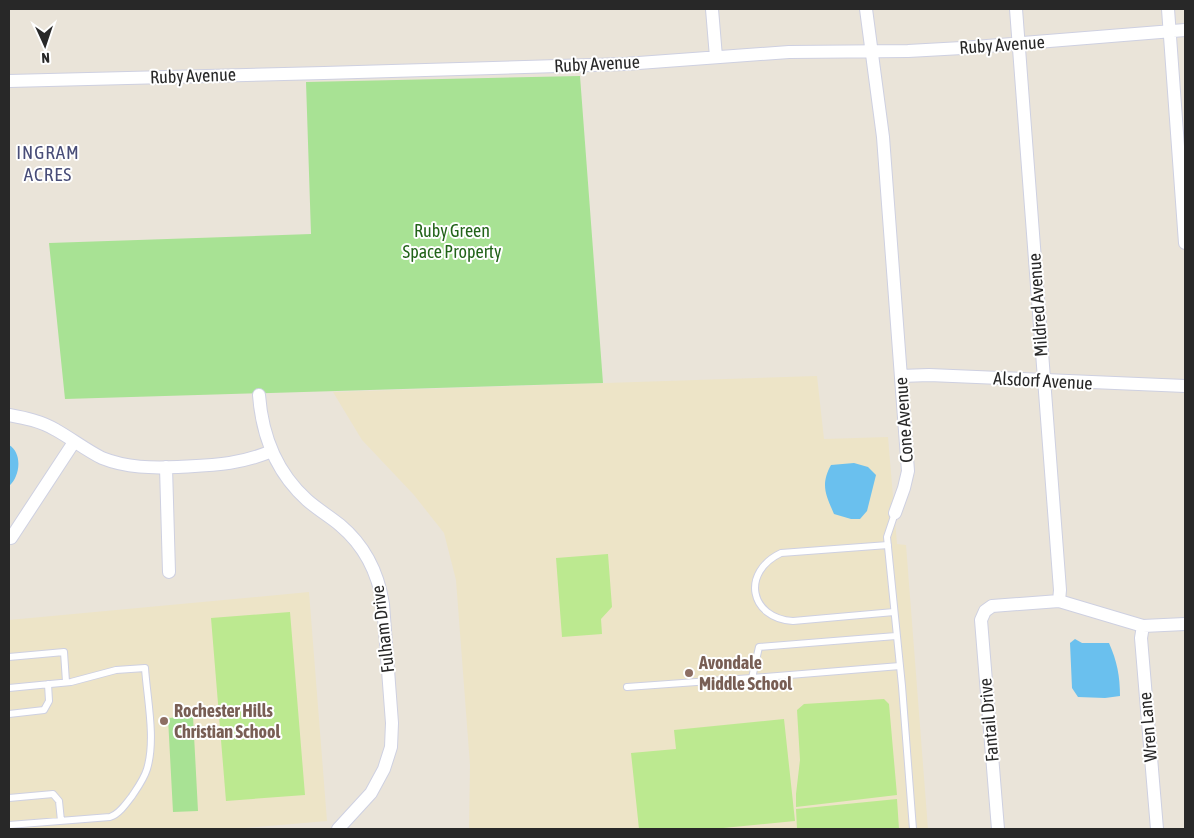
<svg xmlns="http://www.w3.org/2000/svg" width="1194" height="838" font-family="'Asap Condensed',sans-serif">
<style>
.education{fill:#ede4c7}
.green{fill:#a8e294}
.pitch{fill:#bce990}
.water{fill:#6ac0ee}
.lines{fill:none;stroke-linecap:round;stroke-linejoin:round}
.service-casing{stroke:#ced0e1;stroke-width:8}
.minor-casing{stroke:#ced0e1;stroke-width:14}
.service{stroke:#fff;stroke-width:6}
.minor{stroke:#fff;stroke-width:12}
.education-dot{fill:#8d6e63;stroke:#fff;stroke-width:2}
.labels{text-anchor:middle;stroke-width:4;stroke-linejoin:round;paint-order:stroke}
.street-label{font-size:18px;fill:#282828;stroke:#fff}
.park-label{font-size:18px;fill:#226319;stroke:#fff}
.education-label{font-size:18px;font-weight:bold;fill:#785e54;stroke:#fff;text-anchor:start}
.neighbourhood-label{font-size:19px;letter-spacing:1px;fill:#484d78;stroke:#fff}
</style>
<rect width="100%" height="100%" fill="#eae4d9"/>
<path class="education" d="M817,376L824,439L888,437L897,544L906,545L928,829H469L470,765L456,580L444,533L414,495L362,440L333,392Z
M309,592L327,821L232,829H9V620Z"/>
<path class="green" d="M580,76L603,383L65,399L49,243L311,234L306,82Z
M193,716L198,811L173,812L168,718Z"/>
<path class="pitch" d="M608,554L612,607L601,619L602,634L562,637L556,558Z
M290,612L305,795L226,801L211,618Z
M884,699L889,704L897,795L796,807V794L800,760L797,710L804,704Z
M784,719L795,821L713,829H639L631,753L676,749L674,730Z
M897,799L899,829H797L796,809Z"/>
<path class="water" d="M9,445C23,453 20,477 9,486Z
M854,463L868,467L876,475L867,511L860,519H851L834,514C826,495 820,485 831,465Z
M1075,639L1082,643H1109C1117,661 1120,676 1120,696L1105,698L1078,697L1072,688L1070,643Z"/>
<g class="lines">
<defs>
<path id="service" d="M895,513L887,537L902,686L913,829
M888,545L781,553C741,572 749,618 793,621L894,612
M896,636L759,647L752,678L900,666
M9,657L64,652L66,682
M627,687L752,678
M9,688L71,682L116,670L145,668C147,698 156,739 147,769C144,779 138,787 132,796C126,804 119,814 110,817L9,825
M9,714L44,710L49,701L48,684
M9,798L53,794L59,801L61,821"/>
<path id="minor" d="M712,9L716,57
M866,9L883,137L908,471L904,488L895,513
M1016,9L1060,590L1059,601
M1168,9L1185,243
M9,81L324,73L625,64L789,52L908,51L962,48L1185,30
M901,376L929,375L1185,386
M259,395C262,435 276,472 307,500C317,509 329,516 340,525C365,546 378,572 383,604L392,723L391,747L384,769L371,793L338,829
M9,415C25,418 41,421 56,430C72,439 86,450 102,458C127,468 152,468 178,467C214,465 238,465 272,451
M166,467L169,572
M11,538L74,442
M1143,626L1141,638L1157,829
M998,829L981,620L985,611L992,606L1059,601L1143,626L1185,624"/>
</defs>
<use href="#service" class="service-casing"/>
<use href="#minor" class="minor-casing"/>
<use href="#service" class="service"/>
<use href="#minor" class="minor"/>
</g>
<g class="education-dot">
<circle cx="689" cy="673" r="5"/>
<circle cx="164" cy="721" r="5"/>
</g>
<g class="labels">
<g class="street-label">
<text transform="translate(1002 45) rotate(-4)" y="6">Ruby Avenue</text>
<text transform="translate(597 64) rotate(-3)" y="6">Ruby Avenue</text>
<text transform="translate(193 76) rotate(-2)" y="6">Ruby Avenue</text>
<text transform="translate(1038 305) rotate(-94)" y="6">Mildred Avenue</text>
<text transform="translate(1043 381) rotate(3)" y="6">Alsdorf Avenue</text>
<text transform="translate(904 420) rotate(-94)" y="6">Cone Avenue</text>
<text transform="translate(383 629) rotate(-97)" y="6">Fulham Drive</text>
<text transform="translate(989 720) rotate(-95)" y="6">Fantail Drive</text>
<text transform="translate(1148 727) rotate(-95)" y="6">Wren Lane</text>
</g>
<g class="park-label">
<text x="452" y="237">Ruby Green<tspan x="452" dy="21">Space Property</tspan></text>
</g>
<g class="education-label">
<text x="699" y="669">Avondale<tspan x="699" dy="21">Middle School</tspan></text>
<text x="174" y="717">Rochester Hills<tspan x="174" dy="21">Christian School</tspan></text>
</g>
<g class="neighbourhood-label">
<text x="48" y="159">INGRAM<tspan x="48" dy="22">ACRES</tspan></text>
</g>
</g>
<rect width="1194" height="838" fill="none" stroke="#282828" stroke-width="20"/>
<g transform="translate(45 45) rotate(177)" stroke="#ffffff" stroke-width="4" paint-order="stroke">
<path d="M0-4L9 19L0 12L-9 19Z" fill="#282828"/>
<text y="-8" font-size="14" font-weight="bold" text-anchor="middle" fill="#282828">N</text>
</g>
</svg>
